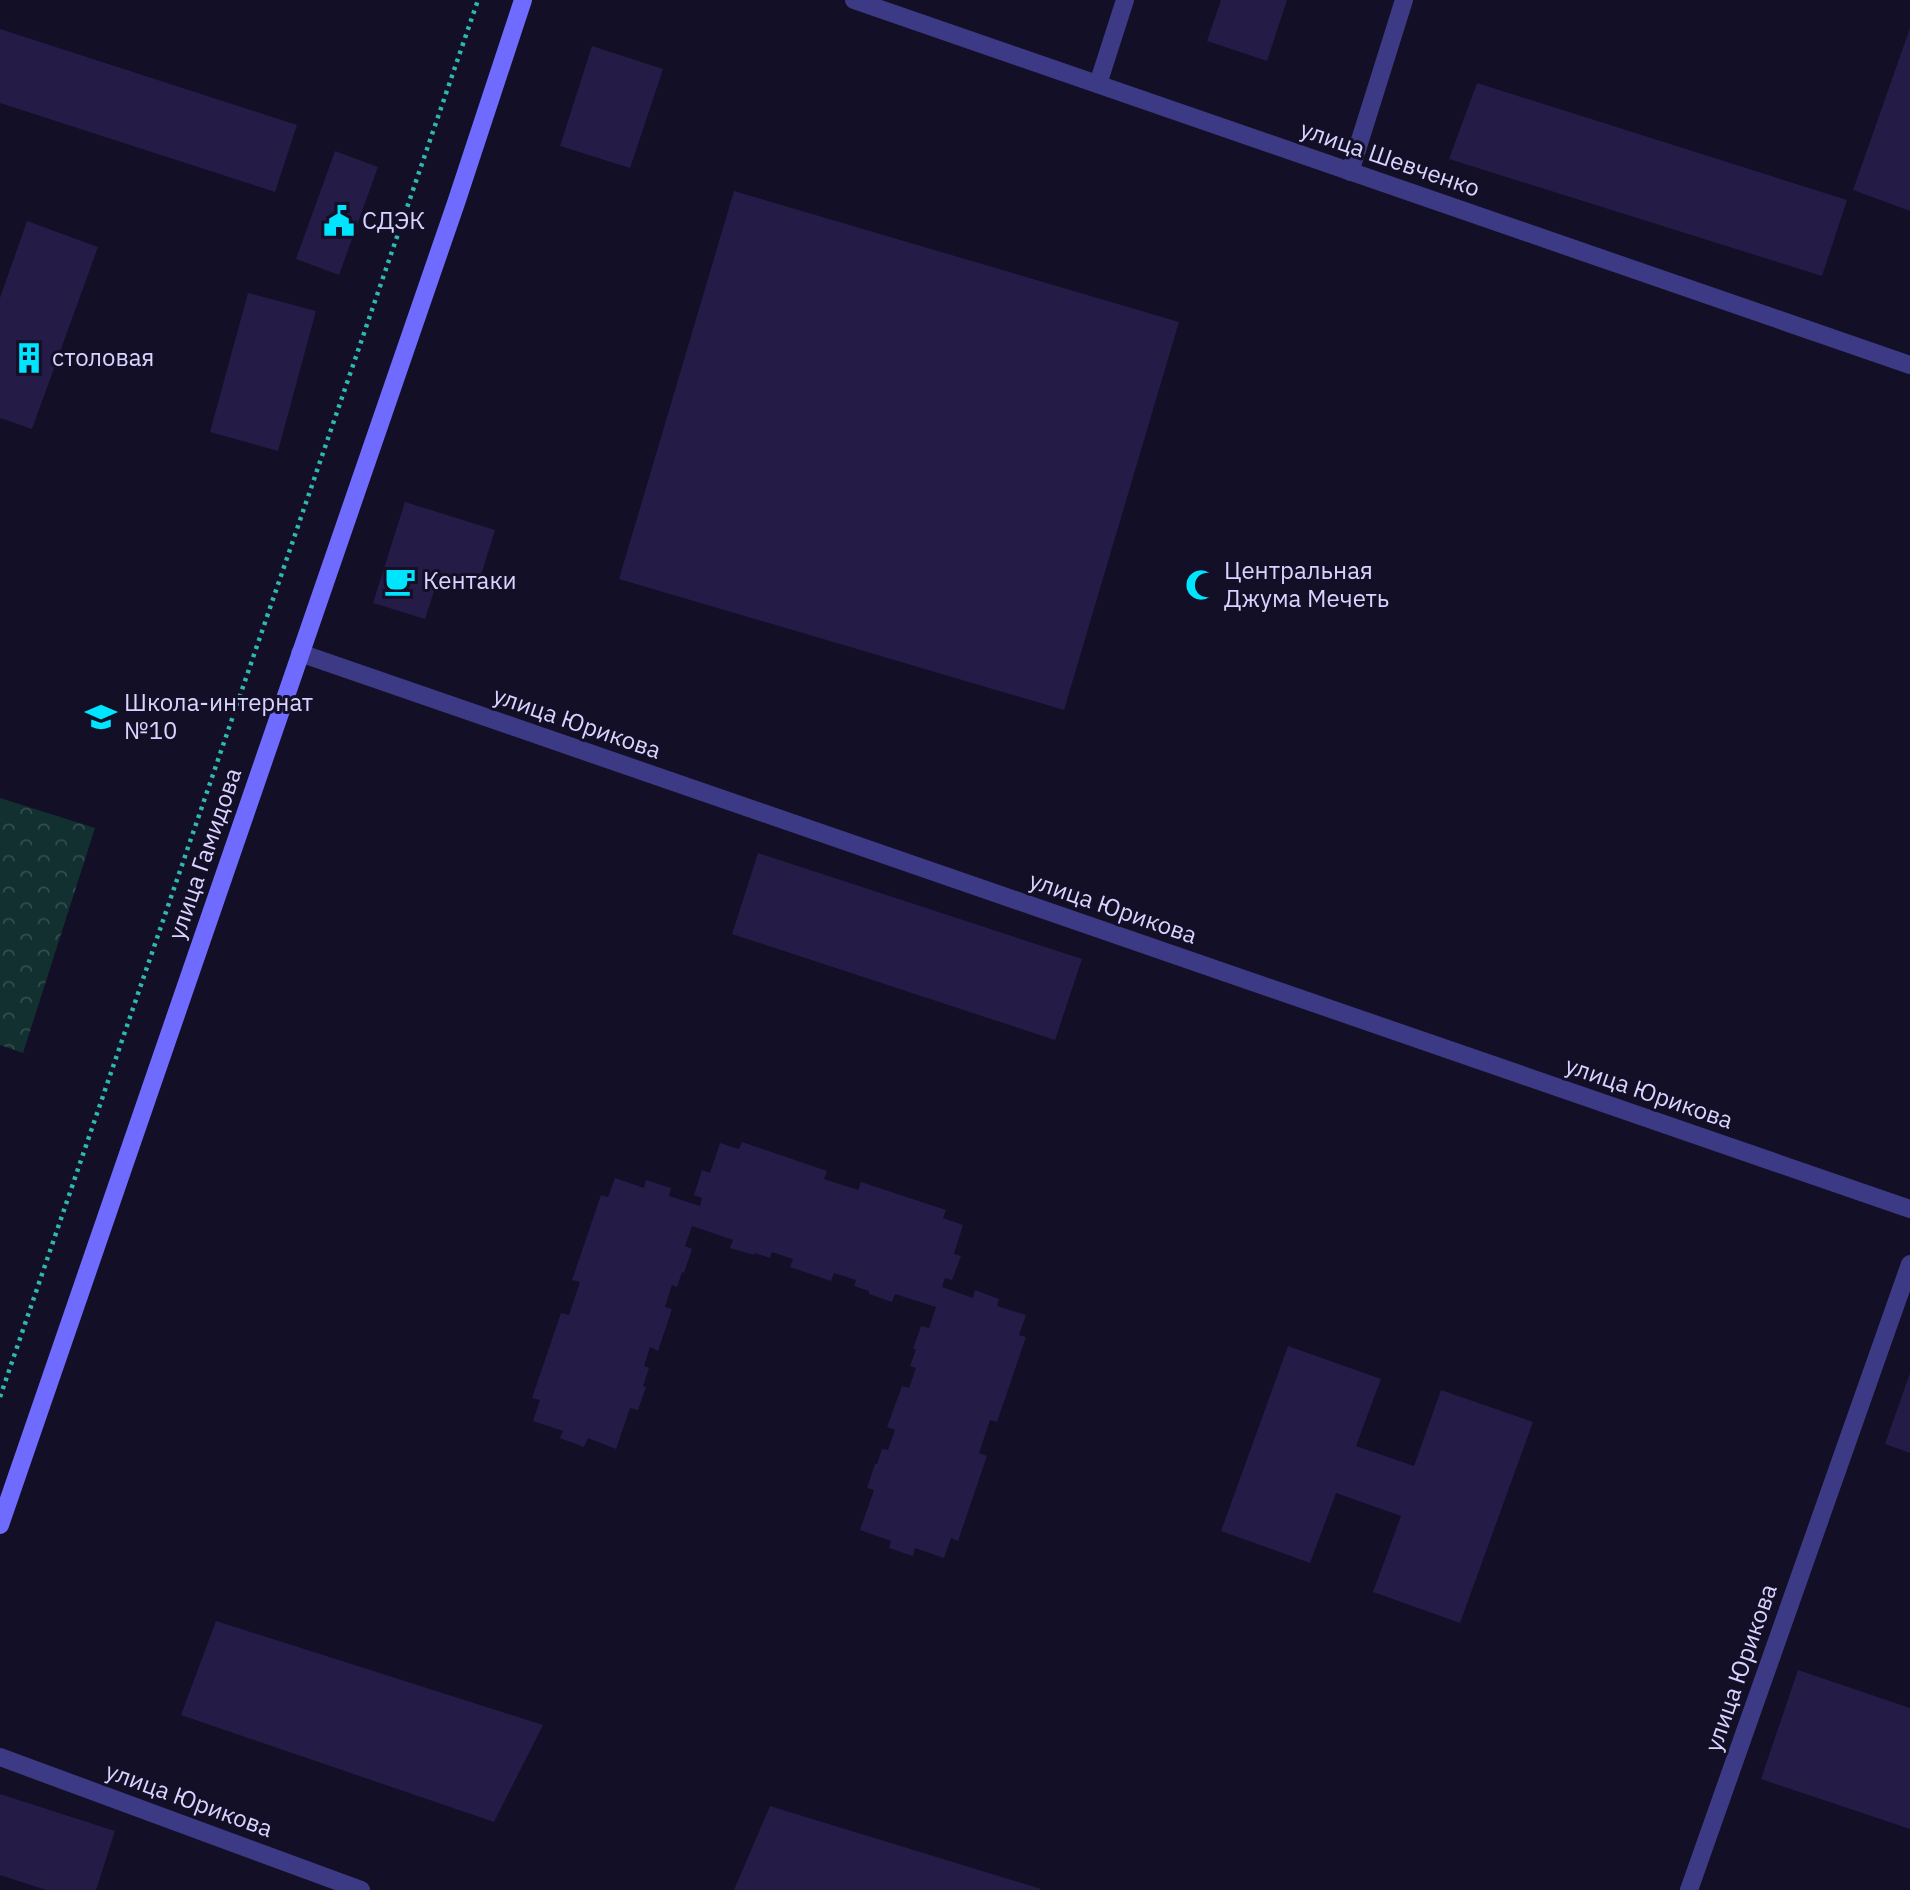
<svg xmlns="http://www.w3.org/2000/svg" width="1910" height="1890" font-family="'IBM Plex Sans',sans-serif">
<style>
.forest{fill:url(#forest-crowns)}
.building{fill:#241b47}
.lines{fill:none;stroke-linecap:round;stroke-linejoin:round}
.path{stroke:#2fb8b0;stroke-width:4.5;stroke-dasharray:3.5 5;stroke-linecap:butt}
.lane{stroke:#3d3a85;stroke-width:18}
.street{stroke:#3d3a85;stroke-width:18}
.secondary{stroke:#6f6bff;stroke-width:18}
.labels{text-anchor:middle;stroke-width:6;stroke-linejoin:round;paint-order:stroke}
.street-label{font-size:24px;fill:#d9d4ff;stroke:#130f26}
.poi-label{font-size:24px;fill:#d9d4ff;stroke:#130f26;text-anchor:start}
</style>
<defs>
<pattern id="forest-crowns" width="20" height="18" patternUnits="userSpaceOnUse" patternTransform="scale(1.75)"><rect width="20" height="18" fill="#12302f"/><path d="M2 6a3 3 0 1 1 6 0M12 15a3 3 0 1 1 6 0" fill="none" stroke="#344d4e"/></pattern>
</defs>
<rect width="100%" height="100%" fill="#130f26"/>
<path class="forest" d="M0,798L95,828L23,1053L0,1045Z"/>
<path class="building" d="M1221,0H1287L1267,61L1207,41Z
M1910,28V211L1853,190Z
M0,29L297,125L275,192L0,103Z
M592,46L663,69L630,168L560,146Z
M1477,83L1847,200L1822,276L1449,159Z
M335,151L378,167L339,275L296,259Z
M734,191L1179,322L1064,710L619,579Z
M27,221L98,247L32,429L0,418V298Z
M248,293L316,311L278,451L210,432Z
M405,502L495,530L478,585L440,573L425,619L373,603Z
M758,853L1082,959L1055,1040L732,934Z
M742,1142L827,1171L824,1179L858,1190L861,1182L946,1210L943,1218L963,1225L954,1254L961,1256L952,1280L945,1278L942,1287L973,1298L975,1290L999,1299L997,1306L1026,1315L1019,1335L1026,1337L997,1422L990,1420L979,1453L987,1456L958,1541L951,1538L944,1558L915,1548L913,1556L889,1548L891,1541L860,1530L874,1490L867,1488L875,1464H877L882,1449L888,1450L895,1430L887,1427L902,1386L909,1388L916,1368L910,1366L916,1349H913L921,1326L929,1328L936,1307L895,1294L892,1302L869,1294V1291L854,1286L856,1280L834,1273L831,1281L790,1267L793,1259L772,1252L770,1258L755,1253L754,1255L730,1248L733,1240L692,1226L685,1246L692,1249L684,1273L682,1272L677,1287L672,1285L665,1307L672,1309L658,1351L650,1347L644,1366L649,1368L643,1386L646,1387L638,1410L630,1408L616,1449L588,1438L584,1447L560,1438L563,1431L533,1421L540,1400L532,1398L561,1313L569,1315L580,1282L572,1280L601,1195L608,1197L615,1178L644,1188L646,1180L671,1188L669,1196L700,1206L702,1198L694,1195L702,1170L710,1173L720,1143L739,1149Z
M1288,1346L1381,1379L1356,1446L1414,1466L1441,1390L1533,1422L1460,1623L1373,1592L1401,1516L1336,1493L1310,1563L1221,1531Z
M1910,1373V1453L1885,1444Z
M216,1621L543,1725L494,1822L181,1715Z
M1798,1670L1910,1708V1829L1761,1779Z
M0,1794L115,1831L96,1890H46L0,1875Z
M770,1806L1041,1889L1040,1890H734Z"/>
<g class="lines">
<path class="path" d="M0,1397L478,0"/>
<path class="lane" d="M1098,84L1125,0
M1350,172L1404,0
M300,653L1910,1209
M0,1757L361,1890
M1689,1890L1910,1264"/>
<path class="street" d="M854,0L1910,365"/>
<path class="secondary" d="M0,1525L456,203L523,0"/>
</g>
<defs>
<symbol id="civic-bare" viewBox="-9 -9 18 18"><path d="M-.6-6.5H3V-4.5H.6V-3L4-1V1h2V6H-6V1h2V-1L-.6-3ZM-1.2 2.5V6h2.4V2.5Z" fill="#00e5ff" stroke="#130f26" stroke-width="2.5" paint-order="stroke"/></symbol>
<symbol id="building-bare" viewBox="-9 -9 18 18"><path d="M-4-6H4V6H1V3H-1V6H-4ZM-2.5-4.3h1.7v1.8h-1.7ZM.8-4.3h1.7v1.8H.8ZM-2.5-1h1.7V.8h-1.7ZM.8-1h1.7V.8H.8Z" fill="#00e5ff" stroke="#130f26" stroke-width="2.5" paint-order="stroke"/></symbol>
<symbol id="cafe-bare" viewBox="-9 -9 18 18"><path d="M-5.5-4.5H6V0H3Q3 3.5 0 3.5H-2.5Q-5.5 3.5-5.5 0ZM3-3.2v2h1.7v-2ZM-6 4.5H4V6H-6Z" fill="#00e5ff" stroke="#130f26" stroke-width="2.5" paint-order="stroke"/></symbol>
<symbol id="mosque-bare" viewBox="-9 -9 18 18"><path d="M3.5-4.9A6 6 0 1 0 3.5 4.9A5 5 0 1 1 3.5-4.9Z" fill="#00e5ff" stroke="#130f26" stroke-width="2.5" paint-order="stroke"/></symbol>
<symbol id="school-bare" viewBox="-9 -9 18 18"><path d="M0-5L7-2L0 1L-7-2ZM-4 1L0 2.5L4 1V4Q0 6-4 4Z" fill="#00e5ff" stroke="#130f26" stroke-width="2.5" paint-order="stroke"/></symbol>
</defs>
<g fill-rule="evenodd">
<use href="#civic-bare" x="317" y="199" width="44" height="44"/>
<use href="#building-bare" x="7" y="336" width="44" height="44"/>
<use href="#cafe-bare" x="378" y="559" width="44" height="44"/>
<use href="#mosque-bare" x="1179" y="563" width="44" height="44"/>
<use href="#school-bare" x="79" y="695" width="44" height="44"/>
</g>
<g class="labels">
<g class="street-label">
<text transform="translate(1390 159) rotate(19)" y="8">улица Шевченко</text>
<text transform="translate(577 723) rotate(19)" y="8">улица Юрикова</text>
<text transform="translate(205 854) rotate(-71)" y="8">улица Гамидова</text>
<text transform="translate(1113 908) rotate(19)" y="8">улица Юрикова</text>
<text transform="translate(1649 1093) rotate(19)" y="8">улица Юрикова</text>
<text transform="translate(1741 1668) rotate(-71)" y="8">улица Юрикова</text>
<text transform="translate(189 1800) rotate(20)" y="8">улица Юрикова</text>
</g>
<g class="poi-label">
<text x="362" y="229">СДЭК</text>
<text x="52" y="366">столовая</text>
<text x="1224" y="579">Центральная<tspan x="1224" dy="28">Джума Мечеть</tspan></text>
<text x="423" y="589">Кентаки</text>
<text x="124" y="711">Школа-интернат<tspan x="124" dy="28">№10</tspan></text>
</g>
</g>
</svg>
